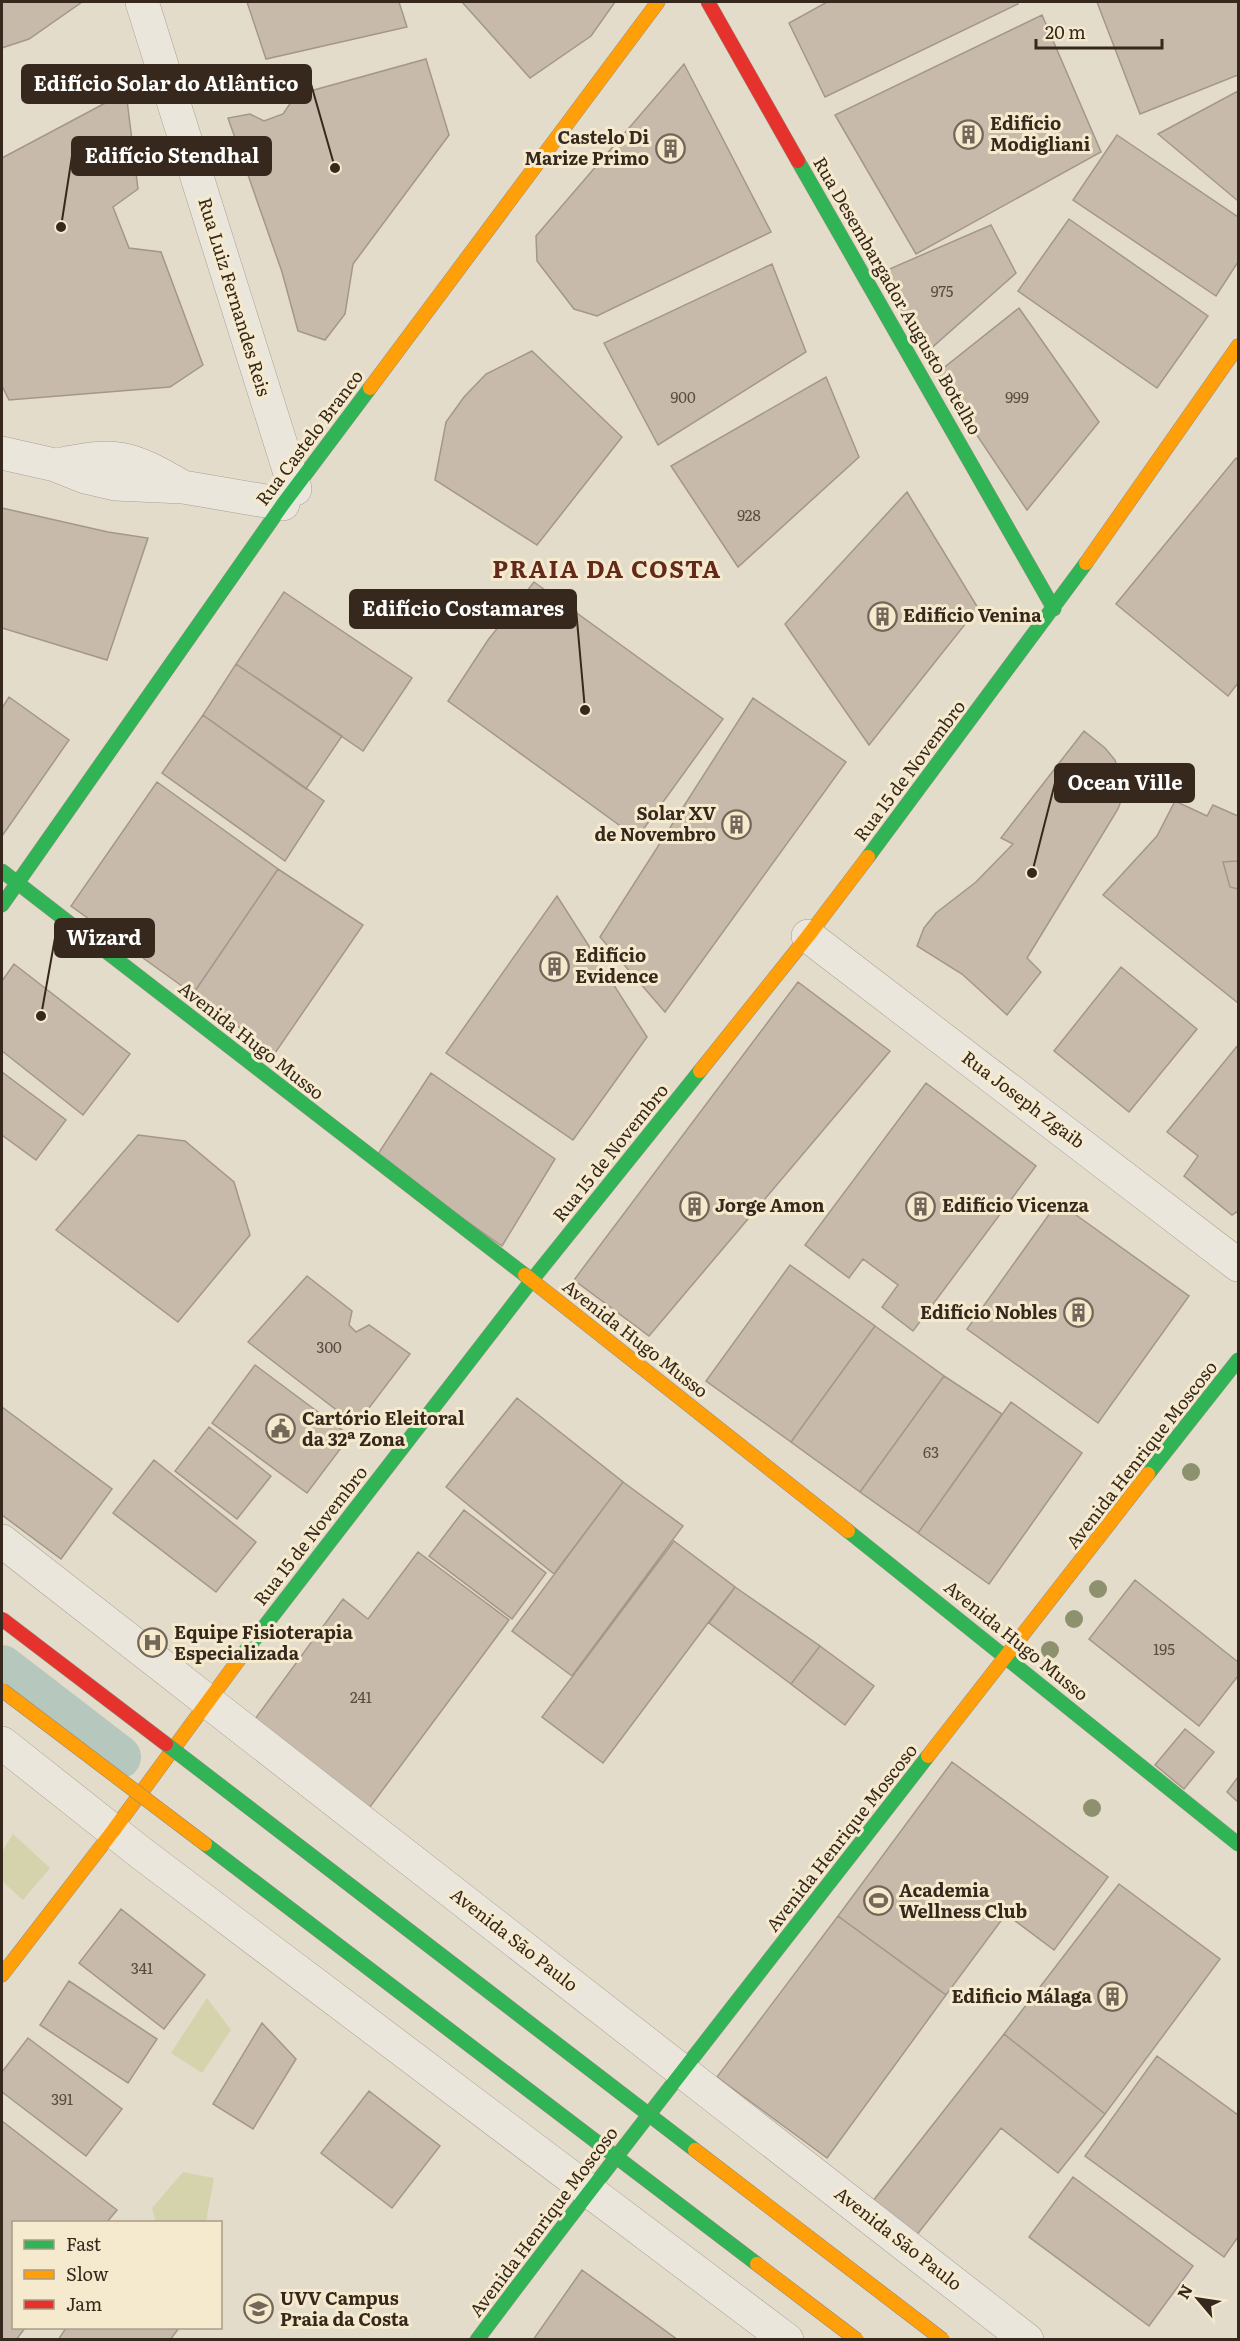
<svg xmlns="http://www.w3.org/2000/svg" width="1240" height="2341" font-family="Literata,serif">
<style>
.green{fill:#d4d3ac}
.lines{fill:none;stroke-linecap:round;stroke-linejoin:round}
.canal{stroke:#b6c8bd;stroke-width:44}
.building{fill:#c7baab;stroke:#a49789;stroke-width:1.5}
.street-casing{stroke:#a8a094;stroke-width:34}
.fast-casing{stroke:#989083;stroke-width:15}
.slow-casing{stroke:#989083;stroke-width:15}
.jam-casing{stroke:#989083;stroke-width:15}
.street{stroke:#ebe6dc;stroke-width:33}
.fast{stroke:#30b455;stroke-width:14}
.slow{stroke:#ff9f0a;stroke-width:14}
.jam{stroke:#e5322d;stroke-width:14}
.fast-bridge-casing{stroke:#8e867a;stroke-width:15;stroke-linecap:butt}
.slow-bridge-casing{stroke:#8e867a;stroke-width:15;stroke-linecap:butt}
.jam-bridge-casing{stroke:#8e867a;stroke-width:15;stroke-linecap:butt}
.fast-bridge{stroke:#30b455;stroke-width:14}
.slow-bridge{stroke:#ff9f0a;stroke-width:14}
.jam-bridge{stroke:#e5322d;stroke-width:14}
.tree{fill:#8e916e}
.labels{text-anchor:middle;stroke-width:6;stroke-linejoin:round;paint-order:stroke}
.number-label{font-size:15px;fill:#5a4c40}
.poi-label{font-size:18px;font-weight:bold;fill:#36281c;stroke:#f6eace;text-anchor:start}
.street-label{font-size:18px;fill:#36281c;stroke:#f6eace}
.district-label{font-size:24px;font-weight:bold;letter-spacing:1.5px;fill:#64291a;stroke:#f6eace}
.leader{fill:none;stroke:#36281c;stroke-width:2}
.callout-dot{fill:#36281c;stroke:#f6eace;stroke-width:2}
.callout{fill:#36281c;stroke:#36281c;stroke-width:2}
.callout-label{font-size:20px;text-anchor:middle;font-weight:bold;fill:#fff}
</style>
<rect width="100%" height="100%" fill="#e4dcca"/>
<path class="green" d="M13,1834L50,1868L23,1900L2,1881V1852Z
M207,1998L231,2030L202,2073L171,2053Z
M183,2172L214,2178L206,2222H156L152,2208Z"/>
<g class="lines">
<path class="canal" d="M2,1667L119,1757"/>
</g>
<path class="building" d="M2,2H82L29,39L2,48Z
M247,2H399L407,27L266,59Z
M462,2H615L591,36L530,78Z
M827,2H1017L1018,4L825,97L789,23Z
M1097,2H1238V75L1140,114Z
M1042,15L1101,152L916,254L835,115Z
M426,59L449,135L353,264L345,314L325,340L298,331L282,272L228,118L250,114L264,121L283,114L296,95Z
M684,64L771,232L597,316L574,309L537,261L536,236Z
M1238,91V201L1158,134Z
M126,92L138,189L113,207L129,248L161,252L203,365L170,387L9,400L2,386V158Z
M1117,135L1238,217V262L1216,296L1073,200Z
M1069,219L1208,316L1157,388L1018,291Z
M991,225L1016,273L928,351L878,274Z
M772,264L806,352L658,445L604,343Z
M1019,308L1099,422L1027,510L936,374Z
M532,351L622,437L537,545L435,480L446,422L464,397L486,374Z
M826,377L859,457L738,567L671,466Z
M1236,458L1238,460V683L1228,696L1116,604Z
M907,492L978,608L869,745L785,624Z
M2,508L108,532L148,538L107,660L2,628Z
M534,582L723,719L637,838L448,701L488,640Z
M284,592L412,678L363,751L236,664Z
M236,664L342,736L306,789L203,715Z
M9,697L69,740L2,836V708Z
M753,698L846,762L665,1012L600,937Z
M203,715L324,801L285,861L162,773Z
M1084,731L1105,748L1115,760L1123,785L1122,798L1118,809L1027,958L1041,972L1007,1015L962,974L917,946L924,928L936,913L976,882L1013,844L1001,838Z
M157,782L278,869L193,994L71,906Z
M1175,801L1207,816L1213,805L1238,816V1003L1103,895L1157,836Z
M1238,861V889L1230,887L1223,862Z
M278,869L363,925L275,1053L193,994Z
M557,896L647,1037L573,1140L446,1053Z
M14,964L130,1054L83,1115L2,1051V981Z
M1121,967L1197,1029L1129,1112L1054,1051Z
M798,982L890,1051L649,1336L574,1280Z
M1238,1045V1211L1232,1215L1184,1176L1198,1156L1167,1132Z
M2,1072L66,1120L36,1160L2,1135Z
M431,1073L555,1159L502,1246L376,1157Z
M926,1083L1036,1166L913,1331L882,1307L898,1285L863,1259L849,1278L805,1245Z
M138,1135L185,1141L234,1182L250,1235L178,1322L56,1230Z
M1058,1202L1189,1296L1098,1423L967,1329Z
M790,1265L875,1326L791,1442L706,1381Z
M307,1276L352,1311L349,1325L356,1332L369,1325L410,1354L356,1425L248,1342Z
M875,1326L944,1376L860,1492L791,1442Z
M255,1365L350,1436L307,1493L212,1423Z
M944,1376L1002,1414L918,1533L860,1492Z
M517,1398L623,1482L554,1574L446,1487Z
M1011,1402L1082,1453L989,1584L918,1533Z
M2,1407L112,1489L61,1559L2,1515Z
M209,1427L271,1476L237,1519L175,1471Z
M154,1460L256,1542L216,1592L113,1513Z
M623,1482L683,1526L572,1676L512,1631Z
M464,1510L546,1573L512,1619L429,1556Z
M674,1541L735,1587L603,1763L542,1717Z
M418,1552L509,1620L361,1819L247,1730L343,1599L368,1619Z
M1135,1580L1238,1662V1676L1199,1726L1089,1639Z
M735,1587L820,1646L791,1684L709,1623Z
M820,1646L874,1686L845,1725L791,1684Z
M1185,1729L1214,1752L1184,1789L1155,1765Z
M952,1762L1108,1877L1054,1950L1006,1914L946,1995L838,1916Z
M1238,1777V1802L1227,1792Z
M1119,1884L1220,1959L1105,2114L1004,2034Z
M121,1909L205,1975L164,2029L79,1963Z
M838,1916L946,1995L827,2158L717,2077Z
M69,1981L157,2039L128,2083L40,2025Z
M262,2023L296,2059L253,2129L213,2104Z
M1004,2034L1105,2114L1058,2173L1001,2128L912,2241L869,2206Z
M28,2038L122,2109L86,2156L2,2092V2072Z
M1157,2056L1238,2115V2237L1224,2257L1085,2156Z
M369,2091L440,2146L392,2208L321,2153Z
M2,2121L117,2210L107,2222H14V2328H25L16,2340H2Z
M1073,2177L1193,2266L1149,2326L1029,2237Z
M582,2270L678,2340H533Z
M66,2328H179L170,2340H58Z"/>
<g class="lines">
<defs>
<path id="street" d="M142,2L295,489
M2,453L55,465L85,477L115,484L183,487L283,504
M57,465C117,452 129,456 181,486
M808,936L1238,1265
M2,1541L1027,2340
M2,1743L141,1853L787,2340"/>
<path id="fast" d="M798,161L1054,609
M868,857L1086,563
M2,871L525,1275
M2,905L283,504L370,388
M1148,1474L1238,1360
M848,1531L1238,1844
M240,1658L532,1280L700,1071
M477,2340C624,2143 777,1951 928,1756"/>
<path id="slow" d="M370,388L658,2
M1086,563L1238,346
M700,1071L808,936L868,857
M525,1275L848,1531
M928,1756L1148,1474
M2,1975L113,1831L240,1658"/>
<path id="jam" d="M708,2L798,161"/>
</defs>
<use href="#street" class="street-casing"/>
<use href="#fast" class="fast-casing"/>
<use href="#slow" class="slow-casing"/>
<use href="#jam" class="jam-casing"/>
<use href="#street" class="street"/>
<use href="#fast" class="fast"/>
<use href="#slow" class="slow"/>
<use href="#jam" class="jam"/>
<defs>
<path id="fast-bridge" d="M166,1744L695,2150
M205,1844L757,2264"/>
<path id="slow-bridge" d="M2,1690L205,1844
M695,2150L943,2340
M757,2264L857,2340"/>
<path id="jam-bridge" d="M2,1619L166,1744"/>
</defs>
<use href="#fast-bridge" class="fast-bridge-casing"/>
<use href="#slow-bridge" class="slow-bridge-casing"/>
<use href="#jam-bridge" class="jam-bridge-casing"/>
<use href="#fast-bridge" class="fast-bridge"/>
<use href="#slow-bridge" class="slow-bridge"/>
<use href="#jam-bridge" class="jam-bridge"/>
</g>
<g class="tree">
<circle cx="1191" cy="1472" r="9"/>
<circle cx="1098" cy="1589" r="9"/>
<circle cx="1074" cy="1619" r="9"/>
<circle cx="1050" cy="1650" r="9"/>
<circle cx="1092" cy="1808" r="9"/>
</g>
<defs>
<symbol id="building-ring" viewBox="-11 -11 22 22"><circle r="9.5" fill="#f6eace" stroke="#736759" stroke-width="1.5"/><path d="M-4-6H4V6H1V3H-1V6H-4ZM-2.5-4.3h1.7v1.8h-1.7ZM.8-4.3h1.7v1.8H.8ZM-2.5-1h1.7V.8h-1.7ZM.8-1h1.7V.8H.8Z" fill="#736759"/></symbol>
<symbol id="civic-ring" viewBox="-11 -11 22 22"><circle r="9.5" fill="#f6eace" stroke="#736759" stroke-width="1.5"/><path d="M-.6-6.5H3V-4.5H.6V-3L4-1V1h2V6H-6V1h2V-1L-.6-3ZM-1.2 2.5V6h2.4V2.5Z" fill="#736759"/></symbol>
<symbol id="hospital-ring" viewBox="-11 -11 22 22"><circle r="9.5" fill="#f6eace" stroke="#736759" stroke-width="1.5"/><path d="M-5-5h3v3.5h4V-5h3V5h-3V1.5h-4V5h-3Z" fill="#736759"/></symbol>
<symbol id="stadium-ring" viewBox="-11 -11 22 22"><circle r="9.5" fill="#f6eace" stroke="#736759" stroke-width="1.5"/><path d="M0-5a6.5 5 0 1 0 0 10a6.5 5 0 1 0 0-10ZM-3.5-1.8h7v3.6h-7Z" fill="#736759"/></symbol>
<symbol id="university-ring" viewBox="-11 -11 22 22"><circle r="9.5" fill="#f6eace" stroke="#736759" stroke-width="1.5"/><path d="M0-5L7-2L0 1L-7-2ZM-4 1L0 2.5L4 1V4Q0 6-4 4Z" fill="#736759"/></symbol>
</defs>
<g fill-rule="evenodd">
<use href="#building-ring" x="952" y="118" width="33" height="33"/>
<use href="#building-ring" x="654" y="132" width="33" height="33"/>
<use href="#building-ring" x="866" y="600" width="33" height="33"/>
<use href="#building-ring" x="720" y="808" width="33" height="33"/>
<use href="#building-ring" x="538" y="950" width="33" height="33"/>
<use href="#building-ring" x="678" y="1190" width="33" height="33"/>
<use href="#building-ring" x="904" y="1190" width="33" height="33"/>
<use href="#building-ring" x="1062" y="1296" width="33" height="33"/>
<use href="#civic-ring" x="264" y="1412" width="33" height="33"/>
<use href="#hospital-ring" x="136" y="1626" width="33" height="33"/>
<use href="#stadium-ring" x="862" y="1884" width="33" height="33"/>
<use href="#building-ring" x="1096" y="1980" width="33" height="33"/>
<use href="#university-ring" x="242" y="2292" width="33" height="33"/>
</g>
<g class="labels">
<g class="number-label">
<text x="942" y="297">975</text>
<text x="683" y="403">900</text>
<text x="1017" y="403">999</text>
<text x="749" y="521">928</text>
<text x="329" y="1353">300</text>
<text x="931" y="1458">63</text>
<text x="1164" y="1655">195</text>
<text x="361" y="1703">241</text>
<text x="142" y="1974">341</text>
<text x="62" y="2105">391</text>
</g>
<g class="poi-label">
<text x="990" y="130">Edifício<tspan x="990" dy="21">Modigliani</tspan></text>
<text x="649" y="144" text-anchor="end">Castelo Di<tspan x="649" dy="21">Marize Primo</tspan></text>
<text x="903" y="622">Edifício Venina</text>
<text x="716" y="820" text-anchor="end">Solar XV<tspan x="716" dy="21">de Novembro</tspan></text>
<text x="575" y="962">Edifício<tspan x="575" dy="21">Evidence</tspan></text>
<text x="715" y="1212">Jorge Amon</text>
<text x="942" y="1212">Edifício Vicenza</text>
<text x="1057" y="1319" text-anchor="end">Edifício Nobles</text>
<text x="302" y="1425">Cartório Eleitoral<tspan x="302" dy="21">da 32ª Zona</tspan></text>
<text x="174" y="1639">Equipe Fisioterapia<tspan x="174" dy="21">Especializada</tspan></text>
<text x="899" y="1897">Academia<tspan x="899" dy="21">Wellness Club</tspan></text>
<text x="1092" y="2003" text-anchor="end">Edificio Málaga</text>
<text x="280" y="2305">UVV Campus<tspan x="280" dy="21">Praia da Costa</tspan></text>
</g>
<g class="street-label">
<text transform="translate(897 296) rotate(60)" y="6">Rua Desembargador Augusto Botelho</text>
<text transform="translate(234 297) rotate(73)" y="6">Rua Luiz Fernandes Reis</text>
<text transform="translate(310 438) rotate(-53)" y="6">Rua Castelo Branco</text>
<text transform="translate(910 771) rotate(-53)" y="6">Rua 15 de Novembro</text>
<text transform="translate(251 1041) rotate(38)" y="6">Avenida Hugo Musso</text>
<text transform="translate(1023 1100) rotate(37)" y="6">Rua Joseph Zgaib</text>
<text transform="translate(611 1153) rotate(-51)" y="6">Rua 15 de Novembro</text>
<text transform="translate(635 1339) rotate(38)" y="6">Avenida Hugo Musso</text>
<text transform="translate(1142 1455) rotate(-52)" y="6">Avenida Henrique Moscoso</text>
<text transform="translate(311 1536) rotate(-52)" y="6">Rua 15 de Novembro</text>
<text transform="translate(1016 1641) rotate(39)" y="6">Avenida Hugo Musso</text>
<text transform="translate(842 1838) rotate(-52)" y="6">Avenida Henrique Moscoso</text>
<text transform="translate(514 1940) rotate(38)" y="6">Avenida São Paulo</text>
<text transform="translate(544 2222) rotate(-53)" y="6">Avenida Henrique Moscoso</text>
<text transform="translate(898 2239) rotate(38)" y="6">Avenida São Paulo</text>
</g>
<g class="district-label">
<text x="607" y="578">PRAIA DA COSTA</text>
</g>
</g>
<path class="leader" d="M335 168L311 84M61 227L72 156M585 710L576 609M1032 873L1055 783M41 1016L55 938"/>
<g class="callout-dot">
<circle cx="335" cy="168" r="6"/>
<circle cx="61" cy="227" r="6"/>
<circle cx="585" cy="710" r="6"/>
<circle cx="1032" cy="873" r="6"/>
<circle cx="41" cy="1016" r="6"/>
</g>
<g class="callout">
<rect x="22" y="65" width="289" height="38" rx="6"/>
<rect x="72" y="137" width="199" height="38" rx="6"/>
<rect x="350" y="590" width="226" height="38" rx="6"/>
<rect x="1055" y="764" width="139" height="38" rx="6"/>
<rect x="55" y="919" width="99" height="38" rx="6"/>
</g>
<g class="callout-label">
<text x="166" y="91">Edifício Solar do Atlântico</text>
<text x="172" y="163">Edifício Stendhal</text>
<text x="463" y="616">Edifício Costamares</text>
<text x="1125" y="790">Ocean Ville</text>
<text x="104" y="945">Wizard</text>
</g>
<rect width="1240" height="2341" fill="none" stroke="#36281c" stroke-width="6"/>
<rect x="12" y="2221" width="210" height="108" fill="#f6eace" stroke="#a99c87" stroke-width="1.5"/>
<rect x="24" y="2240" width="30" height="9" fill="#30b455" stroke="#a99c87" stroke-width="1.5"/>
<text x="66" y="2251" font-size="18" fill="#36281c">Fast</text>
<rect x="24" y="2270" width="30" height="9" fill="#ff9f0a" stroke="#a99c87" stroke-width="1.5"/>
<text x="66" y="2281" font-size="18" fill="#36281c">Slow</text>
<rect x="24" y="2300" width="30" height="9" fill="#e5322d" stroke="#a99c87" stroke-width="1.5"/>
<text x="66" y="2311" font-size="18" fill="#36281c">Jam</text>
<g transform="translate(1198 2299) rotate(299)" stroke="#f6eace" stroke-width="4.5" paint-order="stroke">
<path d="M0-4.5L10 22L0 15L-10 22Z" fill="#36281c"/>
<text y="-9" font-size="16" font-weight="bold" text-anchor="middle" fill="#36281c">N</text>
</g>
<path d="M1036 39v9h126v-9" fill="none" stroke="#36281c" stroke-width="3"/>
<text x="1045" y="39" font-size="18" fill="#36281c" stroke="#f6eace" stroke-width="4.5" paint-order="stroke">20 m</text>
</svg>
